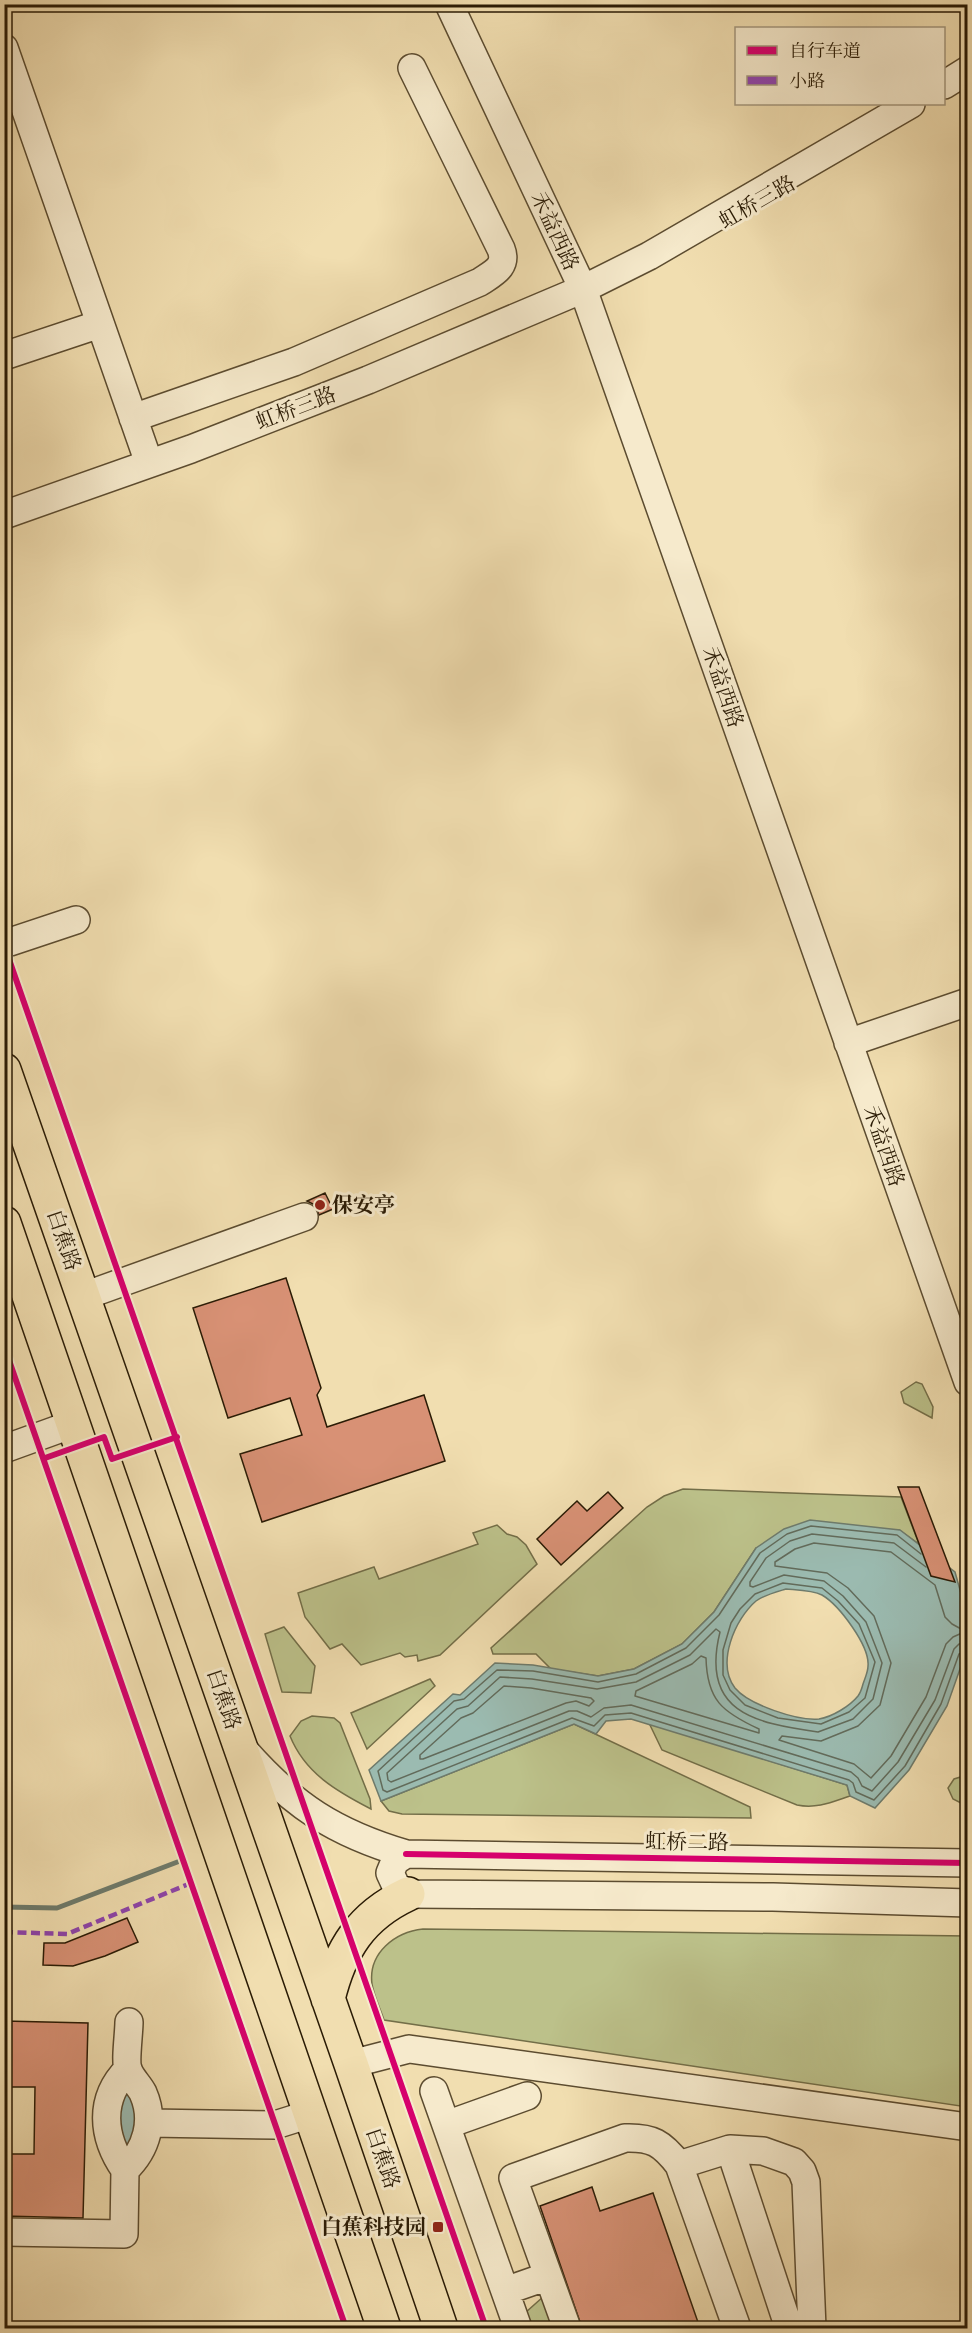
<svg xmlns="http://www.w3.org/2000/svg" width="972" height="2333" font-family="'Gentium Book Plus','Noto Serif SC',serif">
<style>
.green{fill:#bcc18a;stroke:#736e48;stroke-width:1.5}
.water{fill:#9bbbb1;stroke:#6e7b6c;stroke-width:1.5;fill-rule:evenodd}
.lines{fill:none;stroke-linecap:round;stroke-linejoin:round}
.shore{stroke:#626b5b;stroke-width:1.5}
.stream{stroke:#6e7b6c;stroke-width:5}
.building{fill:#d89175;stroke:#2a1b05;stroke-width:1.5}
.minor-casing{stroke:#5c4c30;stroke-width:30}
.major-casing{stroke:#2a1b05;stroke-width:36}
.minor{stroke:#f6eacc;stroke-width:27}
.major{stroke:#f1deb0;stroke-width:33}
.quiet{stroke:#8e44ad;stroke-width:4.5;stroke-dasharray:9 4.5;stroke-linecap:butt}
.cycleway-casing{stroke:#f6eacc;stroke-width:10}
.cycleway{stroke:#d6006c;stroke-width:6}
.poi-dot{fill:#8f2418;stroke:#f6eacc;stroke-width:2}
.labels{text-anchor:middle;stroke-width:6;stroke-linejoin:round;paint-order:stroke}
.street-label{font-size:21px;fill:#2a1b05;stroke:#f6eacc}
.poi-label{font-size:21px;font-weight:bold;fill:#2a1b05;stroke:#f6eacc;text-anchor:start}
</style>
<rect width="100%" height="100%" fill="#f1deb0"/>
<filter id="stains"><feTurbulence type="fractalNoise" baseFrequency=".00333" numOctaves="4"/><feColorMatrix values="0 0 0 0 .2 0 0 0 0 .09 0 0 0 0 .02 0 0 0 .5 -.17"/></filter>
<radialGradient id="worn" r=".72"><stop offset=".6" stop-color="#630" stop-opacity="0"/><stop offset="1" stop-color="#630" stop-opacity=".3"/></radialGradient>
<path class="green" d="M916,1382L922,1384L933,1407L932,1418L904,1403L901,1392Z
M683,1489L901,1497L919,1544L899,1530L756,1548L714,1612L682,1644L634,1669L598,1676L551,1669L536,1654H493L491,1648L647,1507L664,1496Z
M497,1525L507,1534L517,1537L526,1545L537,1564L440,1655L418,1661L417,1655L405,1657L400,1653L361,1665L342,1644L330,1649L305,1617L298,1593L374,1567L379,1579L478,1544L473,1533Z
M284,1627L315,1666L311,1693L282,1692L265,1634Z
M430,1679L435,1686L367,1749L351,1713Z
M312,1716L334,1718L340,1723L370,1799L371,1809C336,1791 305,1773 290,1736L301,1721Z
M649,1723L847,1785L850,1796C832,1802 817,1809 797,1805L662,1750Z
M574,1724L750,1807L751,1818L402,1814L389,1811L381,1801Z
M967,1775H968L967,1806L953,1799L948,1788L954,1779Z
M423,1929L967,1936V2107L384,2020C380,2008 374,1996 372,1984C368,1953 395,1932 423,1929Z
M544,2296L555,2328H530L525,2313Z"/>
<path class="water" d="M810,1520L900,1530L955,1572L967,1615V1649L947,1706L909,1770L875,1808L850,1796L847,1785L631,1719L606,1721L596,1734L574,1724L381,1801L369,1770L453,1694L460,1695L495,1663L533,1665L598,1676L634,1669L682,1644L714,1612L756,1548L784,1529ZM786,1589C796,1590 812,1590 822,1595C839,1605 870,1646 868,1666C868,1672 865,1678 863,1684C862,1688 861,1692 858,1696C850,1706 832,1717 819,1719C798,1721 749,1705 735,1688C716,1663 735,1619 756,1601C764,1595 776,1592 786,1589Z
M128,2094L132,2096L139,2131L127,2150L115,2111L125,2095Z"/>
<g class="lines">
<path class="shore" d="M814,1543L891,1552L935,1585L945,1617L952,1624L963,1630L962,1633L953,1637L946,1644L926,1697L891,1756L871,1778L854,1764L779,1740L782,1736L821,1741L858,1726L880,1705L891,1663L874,1616L848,1588L827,1573L775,1566V1562L795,1549Z
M921,1554L897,1535L811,1526L787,1534L760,1553L719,1615L686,1648L636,1674L598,1682L533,1671L497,1670L464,1699L454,1701L378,1771L383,1790L387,1792L572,1718L594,1726L605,1715L631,1713L849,1780L853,1783L856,1792L874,1800L905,1766L941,1704L959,1654L968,1650
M926,1567L894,1543L812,1534L790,1541L766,1558L750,1582V1586L753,1587L784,1575L824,1581L843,1596L866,1622L882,1663L873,1699L853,1719L818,1732C754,1723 700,1712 720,1632L716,1629L690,1655L636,1682L597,1689L532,1679L500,1677L468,1706L457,1709L387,1773L388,1780L391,1782L569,1711H577L591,1717L604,1708L631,1705L851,1772L858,1778L862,1786L872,1791L898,1762L935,1700L954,1649L959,1644L968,1643
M783,1583L822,1588L838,1601L859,1624L875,1662L865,1698L849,1712L821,1724L778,1718L745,1705L730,1690L723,1675V1650L731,1623L740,1609L755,1594Z
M701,1656L706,1658C707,1700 722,1712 759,1729V1733L635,1696L636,1691L692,1664Z
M504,1686L531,1688L591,1698L594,1701L589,1706L576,1701L566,1703L423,1759H420V1755L461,1718L473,1713Z"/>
<path class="stream" d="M4,1907L57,1908L180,1861"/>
</g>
<path class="building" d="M325,1193L333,1209L319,1215L315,1205L307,1201Z
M286,1278L321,1388L317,1395L327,1427L424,1395L445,1461L262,1522L240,1454L302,1435L290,1398L228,1418L193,1308Z
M898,1487H919L955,1582L931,1576Z
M608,1492L623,1508L561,1565L537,1539L577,1501L587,1511Z
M127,1918L138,1942L105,1956L73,1966L43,1965L44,1943H65Z
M4,2021L88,2023L83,2218L4,2216V2154H34L35,2087H4Z
M592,2187L600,2211L653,2193L700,2328H582L540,2206Z"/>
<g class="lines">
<defs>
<path id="minor" d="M449,4L583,289L968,1382
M4,48L149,463
M944,85L968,70
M4,356L100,324
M133,418L294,362L480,282C493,273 508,267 501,249L412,68
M4,515L191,449L368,380L583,289L649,256L911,104
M4,944L76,920
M848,1043L968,1002
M84,1296L304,1217
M4,1449L73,1424
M244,1750C293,1806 335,1833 406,1854L968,1863
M406,1854L395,1861L390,1873L396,1886L408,1894L773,1897L968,1903
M351,2064L409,2049L968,2127
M434,2091L518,2328
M150,2123L275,2125L310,2114
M446,2125L527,2096
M730,2149L789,2328
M679,2165L730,2149L763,2151L794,2162L802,2171L806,2182L812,2328
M125,2170C102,2137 98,2099 128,2069
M4,2232L124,2234L125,2170C147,2149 155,2120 143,2093C139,2085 130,2077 128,2069C125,2061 129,2033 129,2022
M505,2291L548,2276
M567,2328L513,2178L625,2138C652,2137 662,2143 679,2165L737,2328"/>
<path id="major" d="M4,1070L351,2064L441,2328
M4,1223L384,2328
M328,1999C340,1949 361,1916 408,1894"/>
</defs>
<use href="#minor" class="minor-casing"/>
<use href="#major" class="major-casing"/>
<use href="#minor" class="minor"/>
<use href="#major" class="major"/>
<path class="quiet" d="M4,1932L67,1934L191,1883"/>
<defs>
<path id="cycleway" d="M4,945L486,2328
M4,1346L346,2328
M45,1458L104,1437L112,1459L177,1437
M406,1854L968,1863"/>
</defs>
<use href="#cycleway" class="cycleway-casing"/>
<use href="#cycleway" class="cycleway"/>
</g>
<g class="poi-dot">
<circle cx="320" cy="1205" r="6"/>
<rect x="432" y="2221" width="12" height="12" rx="3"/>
</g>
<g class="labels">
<g class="street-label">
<text transform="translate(757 202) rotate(-30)" y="7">虹桥三路</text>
<text transform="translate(555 231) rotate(65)" y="7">禾益西路</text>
<text transform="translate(296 408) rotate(-21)" y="7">虹桥三路</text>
<text transform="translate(723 687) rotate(71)" y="7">禾益西路</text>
<text transform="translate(884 1146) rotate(71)" y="7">禾益西路</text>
<text transform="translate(64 1240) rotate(71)" y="7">白蕉路</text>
<text transform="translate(224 1699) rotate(71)" y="7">白蕉路</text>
<text transform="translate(687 1842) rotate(1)" y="7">虹桥二路</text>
<text transform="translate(383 2158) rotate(71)" y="7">白蕉路</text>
</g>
<g class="poi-label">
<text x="332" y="1212">保安亭</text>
<text x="426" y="2234" text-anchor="end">白蕉科技园</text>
</g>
</g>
<rect width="972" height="2333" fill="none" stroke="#f1deb0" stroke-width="24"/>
<rect x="6" y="6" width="960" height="2321" fill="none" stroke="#2a1b05" stroke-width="3"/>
<rect x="12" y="12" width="948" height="2309" fill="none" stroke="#2a1b05" stroke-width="1.5"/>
<rect x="735" y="27" width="210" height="78" fill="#f6eacc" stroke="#a4977c" stroke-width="1.5"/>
<rect x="747" y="46" width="30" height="9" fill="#d6006c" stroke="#a4977c" stroke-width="1.5"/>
<text x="789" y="57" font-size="18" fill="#2a1b05">自行车道</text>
<rect x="747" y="76" width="30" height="9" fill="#8e44ad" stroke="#a4977c" stroke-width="1.5"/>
<text x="789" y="87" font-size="18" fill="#2a1b05">小路</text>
<rect width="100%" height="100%" filter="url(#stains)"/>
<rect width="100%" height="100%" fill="url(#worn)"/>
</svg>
